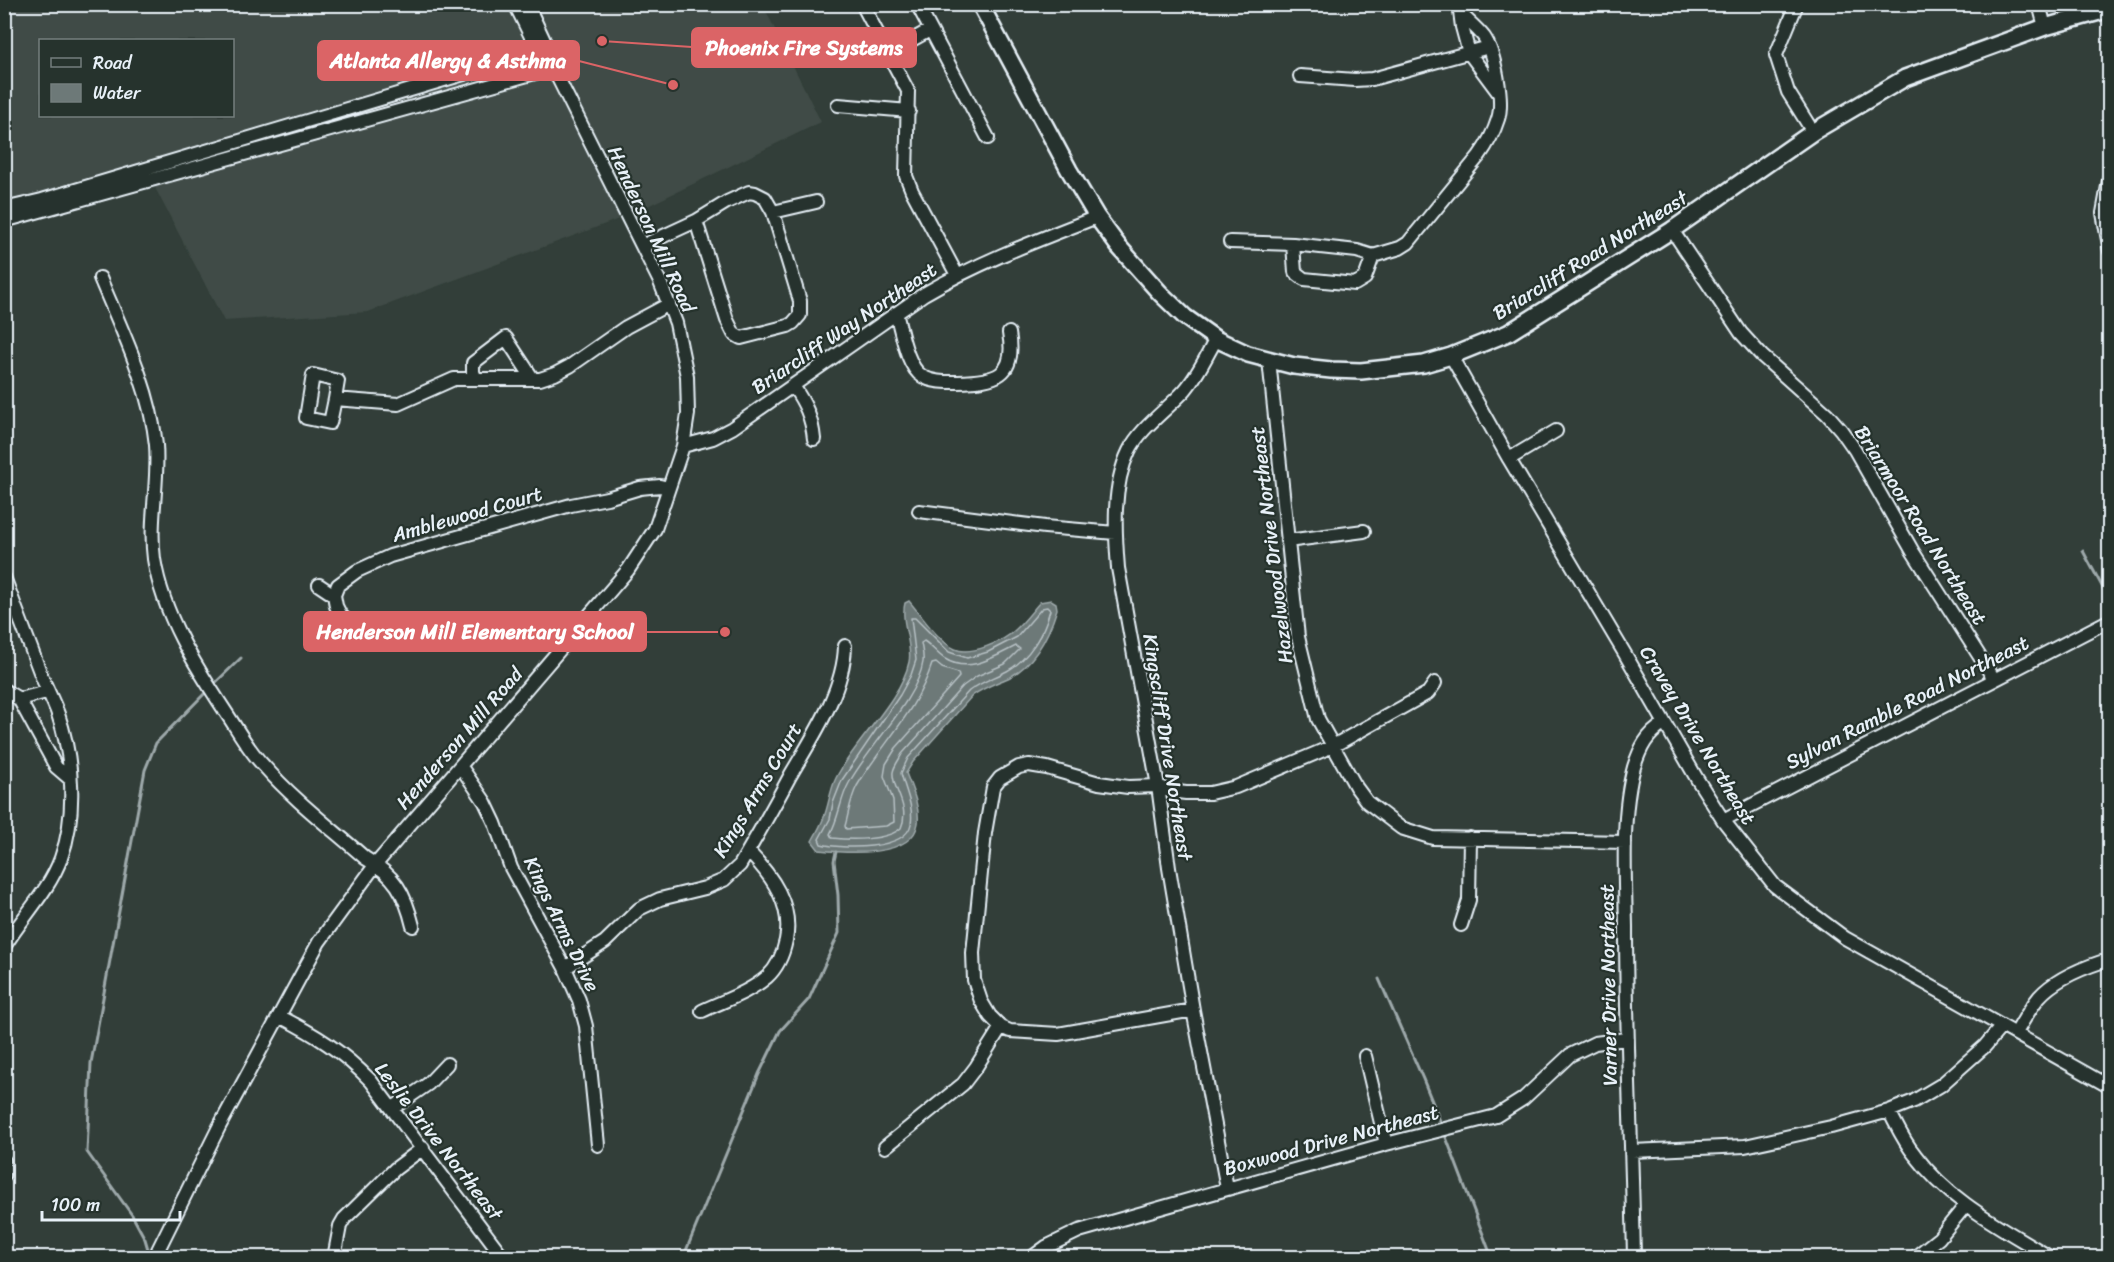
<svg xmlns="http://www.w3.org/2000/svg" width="2114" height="1262" font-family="Sriracha,sans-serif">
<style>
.built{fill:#3f4b46;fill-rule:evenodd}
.water{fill:#6d7978;stroke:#9ea9ab;stroke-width:1.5}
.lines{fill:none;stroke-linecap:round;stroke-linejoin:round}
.shore{stroke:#b7c1c5;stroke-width:1.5}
.stream{stroke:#9ea9ab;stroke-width:3}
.minor-casing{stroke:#e8f1f8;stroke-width:16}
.major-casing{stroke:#e8f1f8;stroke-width:20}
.minor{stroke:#26332d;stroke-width:12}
.major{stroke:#26332d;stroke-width:15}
.labels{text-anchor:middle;stroke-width:4.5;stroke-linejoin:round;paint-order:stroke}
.street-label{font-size:20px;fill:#e8f1f8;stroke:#26332d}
.leader{fill:none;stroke:#db6466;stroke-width:2}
.callout-dot{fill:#db6466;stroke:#26332d;stroke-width:2}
.callout{fill:#db6466;stroke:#db6466;stroke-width:2}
.callout-label{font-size:21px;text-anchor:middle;font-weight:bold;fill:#fff}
</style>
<rect width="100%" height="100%" fill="#323e39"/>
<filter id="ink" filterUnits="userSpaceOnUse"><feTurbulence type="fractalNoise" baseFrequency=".0167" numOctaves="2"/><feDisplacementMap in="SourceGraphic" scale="12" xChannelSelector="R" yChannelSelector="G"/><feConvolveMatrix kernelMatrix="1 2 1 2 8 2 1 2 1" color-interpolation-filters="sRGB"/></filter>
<g filter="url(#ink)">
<path class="built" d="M5,5H763L821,122L627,216L368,312L224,321L151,180L5,217ZM40,40H232V116H40Z"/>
<path class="water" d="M1051,600L1056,603L1057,609C1049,635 1035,663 1010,677C997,683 984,687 972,696L913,762L906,773C912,789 920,806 918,823C913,859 844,853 819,850L812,841C816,834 821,825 824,817C829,804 830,790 836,778C854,742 901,700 909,662C913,644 900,622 905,603L909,601C921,615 938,641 955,649C970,656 1003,642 1015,630C1024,622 1032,611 1040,602Z"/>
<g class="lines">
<path class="shore" d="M1047,607L1050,610C1044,633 1029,659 1007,671C994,678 981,682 969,691L908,758L901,773C905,790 914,806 911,824C906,851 841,849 821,844L819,839L830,819L833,803L842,780L900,695L911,675L916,660L911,618H915L949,652L967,658L988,652L1017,637L1042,608Z
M924,641C932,646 937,654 945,659C969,674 994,657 1016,646L1020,649L1005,664L977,676L963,686L902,754C899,760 894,766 893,772C891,788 911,805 901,828C887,841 850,840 832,838L830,834C839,818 840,799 849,783C867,749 918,698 923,662C924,656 922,649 921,643Z
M936,663L942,668L958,673L959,677L896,748L886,764L884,776L893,800L894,822L886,826L846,829L845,826C849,813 850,799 857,786C881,745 917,711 932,664Z"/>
<path class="stream" d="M2083,551L2110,601
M212,686L241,658
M1379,979L1423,1079L1442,1126
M1444,1132L1492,1258
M150,1256L145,1239L132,1215L87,1152L91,1063L145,770L156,743L207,691
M683,1258L759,1074L780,1031L809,999L839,933L838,895L834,861L836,852"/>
<defs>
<path id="minor" d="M515,4L539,53L545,59
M862,4L908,91L906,176L912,191L957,275
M917,4L988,138
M1459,4L1462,27L1469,53L1498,92
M1797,4L1776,55L1788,92L1813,132
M2039,4L2045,27
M888,53L930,30
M1300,76L1355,80L1372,79L1489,47
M838,105L909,111
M2110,175L2103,213L2110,251
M4,209L42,200L548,49
M773,212L816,202
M4,221L553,68
M1672,230L1741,333L1762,356L1827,414L1841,430L1855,450L1913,552L1994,679
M1230,242L1293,244L1357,251L1373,256L1400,248L1408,243L1479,156C1487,145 1494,132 1498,119C1504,101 1495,53 1484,37C1478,29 1468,21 1461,14
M1293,244L1295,272L1304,279L1355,284L1365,278L1373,256
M642,246L696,221L727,202L749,192L755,193L765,198L773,212L800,301V315L793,323L788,326L741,338L734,334L727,320L696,221
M100,278C122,331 150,387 156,445C159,482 149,521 154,559C163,616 196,667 227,714C239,732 249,751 264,766C294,800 331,828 365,858C395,875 405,893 413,926
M896,313C901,330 907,367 922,376C933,383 947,382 958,382C995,381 1017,377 1009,333
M1216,339C1206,357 1198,375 1185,390C1168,409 1140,428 1129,451C1112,486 1115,531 1118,568L1158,786L1169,868L1193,1010L1227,1188
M1451,356L1509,459L1625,654L1697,779L1723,820L1775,886L1845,938L2110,1087
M1269,360L1298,637L1318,719L1356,787L1367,802L1401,828L1433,838L1625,842
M476,379L473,372V363L506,338L533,379
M793,386C805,403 812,418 814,439
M335,399L338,381L313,375L306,418L330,423L335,399L398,404L454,379H540L555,374L570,366L626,327L669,304
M683,446L713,438L732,428L924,294C979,262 1038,240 1097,217
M1509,459L1556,431
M919,511L1045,527L1115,533
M1287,541L1364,531
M4,577C16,609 28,640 40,672C45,686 53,700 58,714C73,758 77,814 61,858C49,891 22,917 4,947
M319,585L334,595
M357,632L340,614L336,606L334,595L338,585L357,571L390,556L571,505L607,498L640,488L660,486L668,488
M4,690L19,699L56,767L70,779
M19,699L47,692
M461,767L485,802L495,823L511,868L565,968L579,1000L586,1026L598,1145
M1723,820L2110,620
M1461,925L1469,900L1470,838
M565,968L605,942L639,909L660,899L705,888L724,880L740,865C757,836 774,806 790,776C812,738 844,691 845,646
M1193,1010L1058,1034L1010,1031L1001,1027L990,1016L981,1001L974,980L973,953L985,833L993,787L1000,778L1019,767L1029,765L1047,768L1099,783L1128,787L1158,786L1170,791L1186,793H1210L1236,787L1333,746L1428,693L1435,683
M702,1011C723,1001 750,992 767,977C778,967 783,955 786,940C793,905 772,876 748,851
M279,1016C316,1035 342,1051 371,1081L498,1250L501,1258
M2016,1033C2023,1021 2030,1008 2039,997C2054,980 2080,969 2101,962
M1365,1056L1386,1144
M393,1108L428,1084L447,1064
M1889,1111C1897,1126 1904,1142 1915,1155C1951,1203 2001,1227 2051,1258
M885,1147L963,1084L976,1067L1001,1027
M1632,1151L1745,1146L1831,1127L1889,1111L1914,1101L1941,1085L1985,1046L2002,1026
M4,1161V1175
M154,1258L219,1127L319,942L376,864L628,570L655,529L683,446L688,414L687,376L676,323L660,282L553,68L548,49L527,4
M334,1258L340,1226L344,1219L395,1169L423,1148
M1031,1258L1046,1247L1079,1231L1386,1144L1496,1116L1523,1099L1570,1055L1595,1043L1626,1039
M1634,1258C1632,1147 1626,1036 1626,926C1625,876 1621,814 1634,767C1640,748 1647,734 1664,724
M1914,1258L1939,1238L1965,1206"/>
<path id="major" d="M980,4L1069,170L1097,217L1119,247L1160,293L1185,317L1216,339L1248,354L1294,366L1331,370L1361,371L1424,364L1451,356L1508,333L1672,230L1813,132L1905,78L2045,27L2110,9"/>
</defs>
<use href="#minor" class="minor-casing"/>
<use href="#major" class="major-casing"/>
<use href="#minor" class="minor"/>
<use href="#major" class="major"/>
</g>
</g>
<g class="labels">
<g class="street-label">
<text transform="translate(652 229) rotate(65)" y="7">Henderson Mill Road</text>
<text transform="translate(1590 255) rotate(-32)" y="7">Briarcliff Road Northeast</text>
<text transform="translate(844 328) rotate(-34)" y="7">Briarcliff Way Northeast</text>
<text transform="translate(467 514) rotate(-16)" y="7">Amblewood Court</text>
<text transform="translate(1921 525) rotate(58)" y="7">Briarmoor Road Northeast</text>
<text transform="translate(1271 545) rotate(-97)" y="7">Hazelwood Drive Northeast</text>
<text transform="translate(1907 702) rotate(-27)" y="7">Sylvan Ramble Road Northeast</text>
<text transform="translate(1698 735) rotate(59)" y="7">Cravey Drive Northeast</text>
<text transform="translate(459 738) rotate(-49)" y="7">Henderson Mill Road</text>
<text transform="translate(1168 747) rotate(81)" y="7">Kingscliff Drive Northeast</text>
<text transform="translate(757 790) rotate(-59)" y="7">Kings Arms Court</text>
<text transform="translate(562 924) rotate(64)" y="7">Kings Arms Drive</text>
<text transform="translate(1608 985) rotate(-91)" y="7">Varner Drive Northeast</text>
<text transform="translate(1331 1140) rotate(-15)" y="7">Boxwood Drive Northeast</text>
<text transform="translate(439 1141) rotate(52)" y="7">Leslie Drive Northeast</text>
</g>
</g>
<path class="leader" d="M602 41L692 47M673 85L579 61M725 632L646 632"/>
<g class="callout-dot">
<circle cx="602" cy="41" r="6"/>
<circle cx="673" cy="85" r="6"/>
<circle cx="725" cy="632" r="6"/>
</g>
<g class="callout">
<rect x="692" y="28" width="224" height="39" rx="6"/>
<rect x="318" y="41" width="261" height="39" rx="6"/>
<rect x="304" y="612" width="342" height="39" rx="6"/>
</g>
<g class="callout-label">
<text x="804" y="55">Phoenix Fire Systems</text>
<text x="448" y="68">Atlanta Allergy &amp; Asthma</text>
<text x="475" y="639">Henderson Mill Elementary School</text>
</g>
<rect width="2114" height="1262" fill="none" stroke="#26332d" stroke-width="24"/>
<rect x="12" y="12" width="2090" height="1238" fill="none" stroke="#e8f1f8" stroke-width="2" filter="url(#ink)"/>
<rect x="39" y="39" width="195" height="78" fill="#26332d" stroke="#747f7e" stroke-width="1.5"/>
<rect x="51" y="58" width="30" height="9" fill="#26332d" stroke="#747f7e" stroke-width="1.5"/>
<text x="93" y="69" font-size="18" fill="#e8f1f8">Road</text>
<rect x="51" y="84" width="30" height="18" fill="#6d7978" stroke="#747f7e" stroke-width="1.5"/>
<text x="93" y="99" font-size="18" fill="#e8f1f8">Water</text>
<path d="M42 1211v9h138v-9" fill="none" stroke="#e8f1f8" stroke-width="3"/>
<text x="51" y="1211" font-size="18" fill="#e8f1f8" stroke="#26332d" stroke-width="4.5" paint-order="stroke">100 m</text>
</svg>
